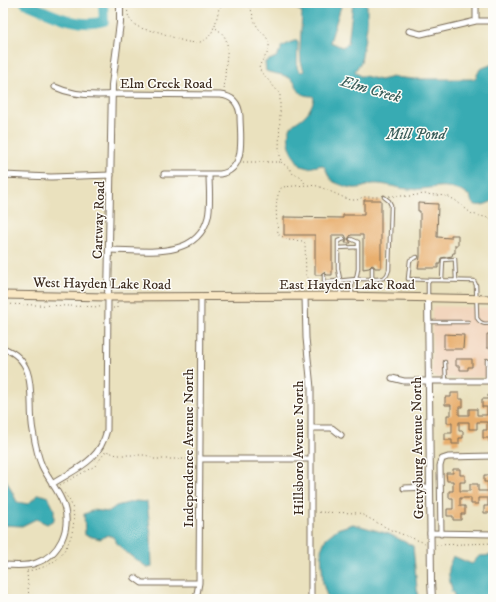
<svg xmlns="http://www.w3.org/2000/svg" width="496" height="602" font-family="'IM FELL DW Pica',serif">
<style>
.built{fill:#f2d5bd}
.water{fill:#39abb3;stroke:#3a6a68}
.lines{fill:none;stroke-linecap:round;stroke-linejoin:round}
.stream{stroke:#39abb3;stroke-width:1.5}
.river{stroke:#39abb3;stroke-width:10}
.building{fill:#e8af6e}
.service-casing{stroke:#786a56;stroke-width:4.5}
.minor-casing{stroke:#786a56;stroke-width:7}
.tertiary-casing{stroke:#786a56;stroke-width:8}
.secondary-casing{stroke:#786a56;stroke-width:9}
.path{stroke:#786a56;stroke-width:1;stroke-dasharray:1 3;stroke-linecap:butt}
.service{stroke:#fff;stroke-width:2.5}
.minor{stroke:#fff;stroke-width:5}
.tertiary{stroke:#fff;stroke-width:6}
.secondary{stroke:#f9e7c3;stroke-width:7}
.labels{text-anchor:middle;stroke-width:3;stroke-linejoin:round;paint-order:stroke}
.street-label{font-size:14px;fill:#3b2a1e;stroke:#fdfcf7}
.water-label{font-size:15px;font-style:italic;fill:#3a5e5a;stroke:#fdfcf7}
</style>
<rect width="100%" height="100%" fill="#fdfcf7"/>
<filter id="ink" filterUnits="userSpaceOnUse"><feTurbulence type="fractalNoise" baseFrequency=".025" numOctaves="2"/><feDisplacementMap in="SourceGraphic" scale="8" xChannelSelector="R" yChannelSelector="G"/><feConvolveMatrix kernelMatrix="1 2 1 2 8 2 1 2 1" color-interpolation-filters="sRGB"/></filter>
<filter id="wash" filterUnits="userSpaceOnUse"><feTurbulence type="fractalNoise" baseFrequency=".012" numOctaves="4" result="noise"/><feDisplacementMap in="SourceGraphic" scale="16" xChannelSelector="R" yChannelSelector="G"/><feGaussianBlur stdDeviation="0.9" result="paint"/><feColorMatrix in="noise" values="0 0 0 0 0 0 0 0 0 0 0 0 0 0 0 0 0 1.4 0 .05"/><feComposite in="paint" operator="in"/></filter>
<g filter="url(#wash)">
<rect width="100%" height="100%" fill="#eae1be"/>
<path class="built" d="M434,306L493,308V377L437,378L432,374V310Z"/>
<path class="water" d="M287,3H342L330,42L342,47L348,44L353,3H367V26L361,62L355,71L360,76H365L380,80L393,77L414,79H475L480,69L493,64V201C486,204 479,208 472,203L470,196C441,179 436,191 408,189C396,188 385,183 372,184C367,185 363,188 358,188C350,189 341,185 334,182C327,178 328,169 322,165L308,168L301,166C293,158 284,138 291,127C293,124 295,123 298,121C307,115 311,109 314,99L313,96C294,96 301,87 291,79C284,74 274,74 266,71L265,62L276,57L281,50V47L294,41H297L298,43L297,68L301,72L304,71L301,62L300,49L302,12Z
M3,473L17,502L28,504L39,494L48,497L54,509V520L47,524L36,519L22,526L3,525Z
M136,501L147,502L151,537L152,567L148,568C136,559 120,551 113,537L108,535L100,539L85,535L84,514L94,510L108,512L116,506Z
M353,524L389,534L413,546L418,599H328L323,584L321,550L326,538L337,529Z
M493,555V599H455C450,581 445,574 453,556L472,564L479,556Z"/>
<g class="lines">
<path class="stream" d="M450,592L452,590"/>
<path class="river" d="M25,3C50,13 77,29 104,21L103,3"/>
</g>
<g id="blocks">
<path class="building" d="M364,200H381V268H375L374,266L372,265L369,268L363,269V235H351L348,239L351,243H345L347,239L345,235H332V275H327L324,272L322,273L321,275H315V235H284V217L343,218V215H364Z
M418,203L438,204L437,237L451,238V235H458V245H455V253H453L452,256L441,258L440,264H438V268H418L420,257V211H418Z
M444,334L464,335L463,349H444Z
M487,334H493V348H487Z
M456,359H472V367H468V370H460V366H456Z
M451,393H459V399H463V407H459V415H469V409H477V415H487V407H482V399H488V395H493V442H489V438H483V430H487V422H477V429H469V422H459V431H463V438H459V444H452V440H445V433H452V423H447V415H451V405H445V397H451Z
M453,469H460V475H465V482H460V491H470V484H478V491H488V482H484V475H493V513H484V506H488V498H478V504H471V498H460V506H465V514H461V520H453V516H447V509H453V498H449V491H453V481H447L446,473H453Z"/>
</g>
</g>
<g filter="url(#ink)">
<use href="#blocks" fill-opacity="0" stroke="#786a56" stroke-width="1"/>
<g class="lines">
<defs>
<path id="service" d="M351,239L358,242V269L356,279
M338,248L358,247
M417,257L410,260L408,279L429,280
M324,275V282H327L356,279H377L384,278L387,275L389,270L391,205L389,201L384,197
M372,279V268
M442,280L443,260L455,259L456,280
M340,295L341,284L338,269V241L344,239
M352,296V280
M428,297V283L430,280L474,281L476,285L477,318C481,325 486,324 493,323
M429,322H468
M487,360V380
M445,362L446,381"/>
<path id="minor" d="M476,21V3
M409,31L421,34L476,21H493
M55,87C74,96 98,96 118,94L220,95C232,96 239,103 240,116C240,136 247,170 220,174H164
M3,175L51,177L111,175
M109,250C142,250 197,261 208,217C211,204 209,188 209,174
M305,296L306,338L311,388V596L314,599
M3,348C41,362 27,401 33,431C35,443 37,455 42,466C48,479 60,492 64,506C71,529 60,555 36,563C26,567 14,565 3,565
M392,378L404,381H493
M311,428H332L341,435
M200,459H311
M52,484C77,468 99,462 107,430L108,297
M404,488L430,487
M430,533L493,534
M441,534L440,466L442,459L448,457L493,456
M135,578L142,583H199
M196,599L199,583L201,297"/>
<path id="tertiary" d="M108,297L112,85L120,23V3
M428,297L431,581L432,599"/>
<path id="secondary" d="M3,295L108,297L340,296L493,299"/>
</defs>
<use href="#service" class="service-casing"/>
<use href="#minor" class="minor-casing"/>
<use href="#tertiary" class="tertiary-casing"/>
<use href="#secondary" class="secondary-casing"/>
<path class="path" d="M128,3C127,10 127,18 133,23C140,30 150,30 159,32C177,38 205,55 214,27C230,37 228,46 226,63C225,72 225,81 224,91
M215,26L219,8L224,3
M243,162H281L279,149L280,114V94L259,69C260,60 269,55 269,47C270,37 261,33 257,26C252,18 253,9 247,3
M281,162L290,169L293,174L300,176L306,185
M389,196H410L424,194L447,196L455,200L472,214L493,219
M319,282H313L306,276L305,243L303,241L288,240L278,234C277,219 273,199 282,187L307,185L318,186L345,198L351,200H357L363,197H380
M3,304L102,307
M113,308H117V303
M60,485L95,466L106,451L117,455H146L154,459H195
M315,512L359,513L391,530L425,543
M436,545L493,543
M27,571C34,570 42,568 48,565C68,555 78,527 72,506C71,502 67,497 64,493
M27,572L29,599"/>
<use href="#service" class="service"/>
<use href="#minor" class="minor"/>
<use href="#tertiary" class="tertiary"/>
<use href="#secondary" class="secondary"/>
</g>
</g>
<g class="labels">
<g class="street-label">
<text x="166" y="88">Elm Creek Road</text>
<text transform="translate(98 220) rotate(-88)" y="5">Cartway Road</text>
<text transform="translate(102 283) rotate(1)" y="5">West Hayden Lake Road</text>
<text x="347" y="289">East Hayden Lake Road</text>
<text transform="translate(188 448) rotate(-90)" y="5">Independence Avenue North</text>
<text transform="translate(298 448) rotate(-90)" y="5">Hillsboro Avenue North</text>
<text transform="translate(417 448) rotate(-91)" y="5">Gettysburg Avenue North</text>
</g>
<g class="water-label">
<text transform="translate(371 89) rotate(16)" y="5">Elm Creek</text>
<text x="416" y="139">Mill Pond</text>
</g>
</g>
<rect width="496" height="602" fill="none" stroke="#fdfcf7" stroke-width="16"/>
</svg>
